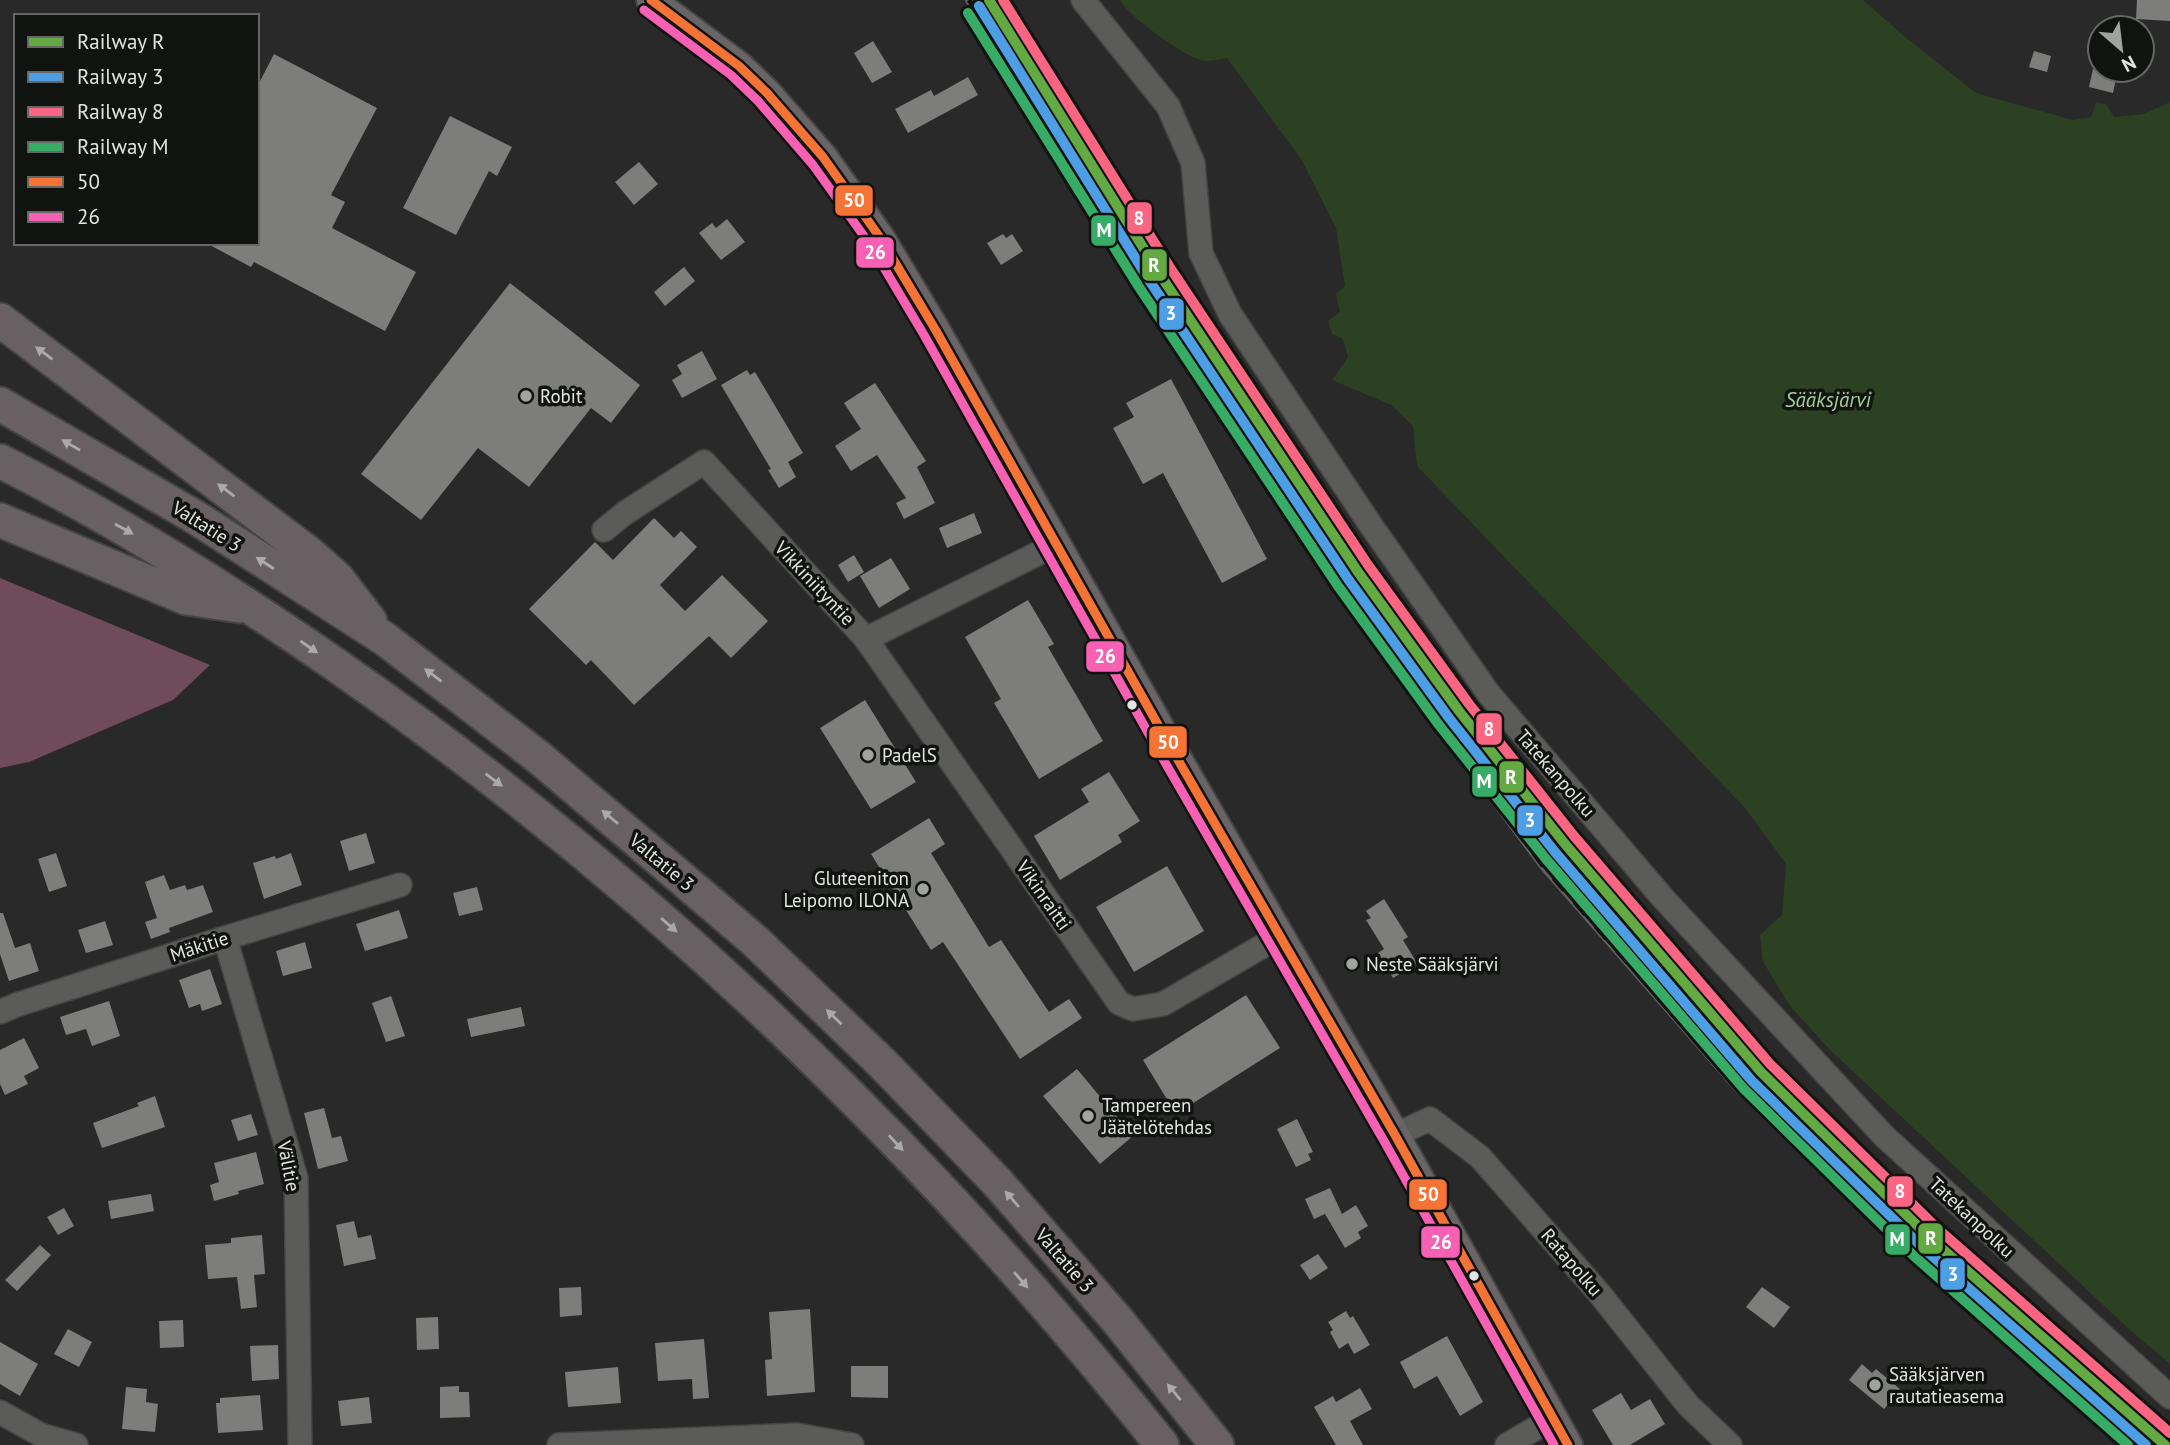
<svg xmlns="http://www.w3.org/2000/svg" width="2170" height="1445" font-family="'PT Sans',sans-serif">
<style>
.forest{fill:#704b5c}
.water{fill:#2b4122}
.building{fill:#7d7e7c}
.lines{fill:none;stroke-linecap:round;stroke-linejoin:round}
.minor-casing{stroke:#434443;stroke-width:26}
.major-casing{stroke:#434443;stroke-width:32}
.highway-casing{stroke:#434443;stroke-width:37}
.minor{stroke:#5b5c5a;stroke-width:23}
.major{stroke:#696466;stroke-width:28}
.highway{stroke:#696064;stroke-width:33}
.rail-casing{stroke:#616260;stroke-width:8}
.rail{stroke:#111311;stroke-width:5;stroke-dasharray:16;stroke-linecap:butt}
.bus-1-casing{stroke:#111311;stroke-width:14}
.bus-2-casing{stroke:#111311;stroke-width:14}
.bus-1{stroke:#f57335;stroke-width:9}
.bus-2{stroke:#f860b3;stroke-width:9}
.rail-1-casing{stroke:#111311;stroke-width:16}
.rail-2-casing{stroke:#111311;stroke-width:16}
.rail-3-casing{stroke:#111311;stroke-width:16}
.rail-4-casing{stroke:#111311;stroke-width:16}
.rail-1{stroke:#63aa42;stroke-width:10}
.rail-2{stroke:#4d9ee5;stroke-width:10}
.rail-3{stroke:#fa6682;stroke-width:10}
.rail-4{stroke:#36ac66;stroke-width:10}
.oneway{fill:#aca9a9}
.poi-dot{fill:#a1a3a0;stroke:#111311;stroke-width:2.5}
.bus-dot{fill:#e2e4e1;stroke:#111311;stroke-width:2.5}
.labels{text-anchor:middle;stroke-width:7;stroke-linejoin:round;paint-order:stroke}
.poi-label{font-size:19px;fill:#e2e4e1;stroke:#111311;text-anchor:start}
.street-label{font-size:19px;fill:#e2e4e1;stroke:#111311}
.water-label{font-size:21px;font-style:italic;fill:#a4cf93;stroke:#111311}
.line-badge{stroke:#111311;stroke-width:2.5}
.badge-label{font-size:19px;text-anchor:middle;font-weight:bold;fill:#fff}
</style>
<rect width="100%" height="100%" fill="#282928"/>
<path class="forest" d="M0,578L210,665L173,700L29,762L0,768Z"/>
<path class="water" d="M1120,0H1863L1905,37L1976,93L2073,120L2091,117L2096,103L2106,104L2114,117L2144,114L2170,102V1364L2129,1329L1831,1051L1790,1006L1763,962L1760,935L1782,915L1786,864L1746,809L1417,466L1413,426L1391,405L1332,380L1348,357L1343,339L1332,334L1328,321L1340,312L1336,294L1345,286L1336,228L1301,159L1227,58C1220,59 1211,61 1205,61C1187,59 1128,16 1120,0Z"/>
<path class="building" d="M2137,0H2170V21L2136,19Z
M873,41L892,72L872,83L854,53Z
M2034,51L2051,56L2047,72L2029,67Z
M274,54L377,108L331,195L345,202L332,228L416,272L385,331L254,262L251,267L206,243H257V87Z
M2093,69L2117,74L2113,93L2089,87Z
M968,77L978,95L908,133L895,109L931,90L934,96Z
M450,116L512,147L497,176L489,171L456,235L403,208Z
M639,162L658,184L634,205L615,182Z
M727,219L745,242L721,260L699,233L712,223L716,228Z
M1003,234L1006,238L1012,234L1023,251L1001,265L987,243Z
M684,267L695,281L665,306L654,292Z
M510,283L640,385L611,423L591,408L529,487L478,448L421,520L361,474Z
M702,351L717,379L682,398L672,380L682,374L677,365Z
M747,370L750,375L755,372L803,453L788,462L796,477L779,488L768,470L771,469L721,385Z
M1171,379L1267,559L1222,583L1163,473L1143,484L1113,428L1134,417L1126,403Z
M875,383L926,461L917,467L935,503L904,519L896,503L906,498L877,455L851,471L835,446L861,429L844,403Z
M974,513L982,533L947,548L939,528Z
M654,518L674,538L681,531L697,547L660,585L685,611L722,575L768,621L731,658L709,636L634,705L591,660L586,665L529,609L595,542L613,560Z
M854,555L864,572L848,582L838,565Z
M891,558L910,589L879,608L860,576Z
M1028,600L1054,644L1048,647L1103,741L1039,779L994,703L1001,699L965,637Z
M865,700L916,782L871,809L820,728Z
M1109,772L1140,821L1118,835L1122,842L1060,880L1034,836L1089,802L1081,789Z
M929,818L945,844L931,853L989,947L1001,940L1049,1012L1069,999L1082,1018L1020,1059L943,942L931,950L871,854Z
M366,833L375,863L349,871L340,841Z
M56,853L67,886L49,892L38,859Z
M291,853L302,885L264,899L253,863L275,856L276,859Z
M1167,866L1204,931L1134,972L1096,907Z
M164,875L170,890L185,885L187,890L203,885L213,912L169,928L170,932L151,939L145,922L157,918L145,882Z
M477,887L483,910L459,916L453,893Z
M1384,899L1408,937L1403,940L1417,963L1393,978L1378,953L1384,949L1366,920L1371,918L1366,911Z
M399,910L408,938L365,951L356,924Z
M0,913H3L15,948L30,943L39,971L9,981L0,954Z
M105,921L113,945L86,953L78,930Z
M305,942L312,968L283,976L276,951Z
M210,969L222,1004L202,1011L200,1004L189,1008L179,980Z
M1246,995L1280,1048L1176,1114L1143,1060Z
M391,996L405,1036L386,1042L372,1003Z
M109,1001L120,1036L92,1046L86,1029L66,1035L60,1017Z
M521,1007L525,1026L471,1037L467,1019Z
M24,1038L39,1068L24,1076L28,1084L5,1095L0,1084V1050Z
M1077,1069L1133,1136L1100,1164L1043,1096Z
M155,1096L165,1127L102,1148L93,1123L139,1106L137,1103Z
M324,1108L332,1138L341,1136L348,1161L318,1169L304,1113Z
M251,1114L258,1135L238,1141L231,1120Z
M1297,1119L1313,1152L1308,1154L1311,1160L1296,1167L1277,1129Z
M256,1152L264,1184L238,1191L239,1194L214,1201L210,1185L219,1182L214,1163Z
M1330,1188L1342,1214L1356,1205L1368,1226L1358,1232L1361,1238L1345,1248L1325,1214L1314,1219L1305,1199Z
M151,1194L154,1211L111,1219L108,1201Z
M64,1208L74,1226L58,1235L47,1217Z
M354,1221L358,1238L371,1235L376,1259L344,1266L336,1225Z
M262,1235L265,1274L254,1275L257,1307L241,1309L237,1277L208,1279L205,1245L231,1243V1238Z
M40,1245L51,1255L17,1291L5,1280Z
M1318,1254L1328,1268L1310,1280L1300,1265Z
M581,1287L582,1315L560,1317L559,1288Z
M1762,1287L1790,1307L1774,1328L1746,1307Z
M810,1309L815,1392L767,1396L765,1360L772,1359L769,1312Z
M1346,1311L1350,1318L1353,1316L1370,1345L1354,1354L1348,1343L1339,1349L1330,1332L1333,1330L1328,1322Z
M438,1317L439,1349L417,1350L416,1318Z
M183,1320L184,1347L160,1348L159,1321Z
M68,1329L92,1342L79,1367L54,1354Z
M1447,1336L1483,1402L1460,1416L1437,1376L1414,1389L1400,1362Z
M704,1339L709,1398L693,1399L692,1379L658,1381L655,1343Z
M0,1342L38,1364L20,1396L0,1384Z
M278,1345L279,1379L252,1381L250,1346Z
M1862,1364L1872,1373L1876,1369L1901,1390L1884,1409L1849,1380Z
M851,1366H888V1398L851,1397Z
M618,1367L621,1403L568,1407L565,1372Z
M459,1386V1392H469L470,1417L440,1418V1387Z
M126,1387L147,1389L146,1402L158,1404L155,1432L122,1429Z
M1360,1388L1372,1409L1350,1421L1363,1445H1336L1314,1407L1333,1396L1336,1402Z
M1621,1393L1631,1410L1650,1399L1665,1424L1630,1445H1613L1592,1410Z
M260,1395L263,1430L218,1433L216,1403H220V1398Z
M369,1397L372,1423L341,1426L338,1401Z"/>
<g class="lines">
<defs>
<path id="minor" d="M1083,0L1168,106L1193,163L1201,253L1230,314L1370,524L1489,694L1662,897L1884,1136L2170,1397
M604,530L625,513L704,462L866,639L1119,1003L1133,1009L1163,1004L1280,936
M866,639L1055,545
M225,938L296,1178L300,1445
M0,1012L16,1005L225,938L400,885
M1395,1135L1430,1119L1480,1157L1599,1293L1688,1405L1730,1445
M0,1412L41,1435L76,1445
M559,1445L797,1435L852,1445
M1507,1445L1553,1418"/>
<path id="major" d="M651,0L739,66L767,93L823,157L881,239L935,329L1170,746L1395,1135L1568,1445"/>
<path id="highway" d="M0,320L310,554L337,578L370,621
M0,404L195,517L385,639L537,756L673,871L755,941L884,1065L997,1182L1118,1321L1217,1445
M0,461C117,520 228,590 336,665C649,882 924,1147 1162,1445
M0,520L186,598L240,606"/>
</defs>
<use href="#minor" class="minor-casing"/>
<use href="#major" class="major-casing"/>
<use href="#highway" class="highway-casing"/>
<use href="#minor" class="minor"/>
<use href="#major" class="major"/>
<use href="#highway" class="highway"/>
<defs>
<path id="rail" d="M969,0L1335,588L1544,867L1740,1091L1912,1258L2132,1445"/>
</defs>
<use href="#rail" class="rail-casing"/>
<use href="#rail" class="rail"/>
<defs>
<path id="bus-1" d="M651,0L739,66L767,93L823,157L881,239L935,329L1170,746L1395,1135L1568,1445"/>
<path id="bus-2" d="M644,10L731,75L758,101L813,165L871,246L924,335L1159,752L1384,1141L1554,1445"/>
</defs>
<use href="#bus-1" class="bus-1-casing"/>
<use href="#bus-2" class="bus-2-casing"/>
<use href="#bus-1" class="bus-1"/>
<use href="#bus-2" class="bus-2"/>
<defs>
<path id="rail-1" d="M989,0L1159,273L1358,572L1459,711L1565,844L1761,1072L1930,1238L2165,1445"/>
<path id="rail-2" d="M979,6L1149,280L1348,579L1449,718L1555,852L1752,1081L1922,1247L2146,1445"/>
<path id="rail-3" d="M1003,0L1169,266L1368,565L1469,704L1574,836L1770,1064L1938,1229L2170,1433"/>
<path id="rail-4" d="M968,13L1139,287L1338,586L1439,725L1546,859L1744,1089L1914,1256L2128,1445"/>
</defs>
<use href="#rail-1" class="rail-1-casing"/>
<use href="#rail-2" class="rail-2-casing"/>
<use href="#rail-3" class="rail-3-casing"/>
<use href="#rail-4" class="rail-4-casing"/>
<use href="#rail-1" class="rail-1"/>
<use href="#rail-2" class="rail-2"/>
<use href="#rail-3" class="rail-3"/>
<use href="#rail-4" class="rail-4"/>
</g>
<defs><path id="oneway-solid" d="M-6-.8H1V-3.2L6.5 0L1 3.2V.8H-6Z" transform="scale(1.75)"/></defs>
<g class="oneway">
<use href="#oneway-solid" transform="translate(44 353) rotate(-143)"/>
<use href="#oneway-solid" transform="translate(71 445) rotate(-150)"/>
<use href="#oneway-solid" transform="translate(226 490) rotate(-143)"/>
<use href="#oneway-solid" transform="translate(124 529) rotate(29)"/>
<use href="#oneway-solid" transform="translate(265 563) rotate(-147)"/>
<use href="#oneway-solid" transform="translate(309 647) rotate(35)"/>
<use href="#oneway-solid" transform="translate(433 675) rotate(-143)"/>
<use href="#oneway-solid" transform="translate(494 780) rotate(37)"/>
<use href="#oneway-solid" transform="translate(610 817) rotate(-140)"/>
<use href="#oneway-solid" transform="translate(669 925) rotate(41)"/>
<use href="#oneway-solid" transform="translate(834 1017) rotate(-136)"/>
<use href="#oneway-solid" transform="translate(896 1143) rotate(47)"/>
<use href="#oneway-solid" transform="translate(1012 1199) rotate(-131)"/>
<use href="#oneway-solid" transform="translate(1021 1280) rotate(49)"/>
<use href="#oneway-solid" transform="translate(1174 1392) rotate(-129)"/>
</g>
<g class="poi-dot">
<circle cx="526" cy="396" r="7"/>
<circle cx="868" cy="755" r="7"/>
<circle cx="923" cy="889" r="7"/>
<circle cx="1352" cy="964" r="7"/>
<circle cx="1088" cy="1116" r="7"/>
<circle cx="1875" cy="1385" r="7"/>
</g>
<g class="bus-dot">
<circle cx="1132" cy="705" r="6"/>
<circle cx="1474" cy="1276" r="6"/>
</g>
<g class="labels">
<g class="poi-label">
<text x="540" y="403">Robit</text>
<text x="882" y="762">PadelS</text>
<text x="909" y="885" text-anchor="end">Gluteeniton<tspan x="909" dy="22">Leipomo ILONA</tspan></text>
<text x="1366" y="971">Neste Sääksjärvi</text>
<text x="1102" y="1112">Tampereen<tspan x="1102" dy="22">Jäätelötehdas</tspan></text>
<text x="1889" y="1381">Sääksjärven<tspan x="1889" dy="22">rautatieasema</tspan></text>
</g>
<g class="street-label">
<text transform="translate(207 526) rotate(32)" y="7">Valtatie 3</text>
<text transform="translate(815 583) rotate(47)" y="7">Vikkiniityntie</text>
<text transform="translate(1556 773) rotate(49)" y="7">Tatekanpolku</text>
<text transform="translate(662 862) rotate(40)" y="7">Valtatie 3</text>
<text transform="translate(1044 895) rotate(55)" y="7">Vikinraitti</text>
<text transform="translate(199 946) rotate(-18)" y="7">Mäkitie</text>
<text transform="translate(289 1166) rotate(79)" y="7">Välitie</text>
<text transform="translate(1972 1217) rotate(43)" y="7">Tatekanpolku</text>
<text transform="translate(1065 1260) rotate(49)" y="7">Valtatie 3</text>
<text transform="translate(1572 1262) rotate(49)" y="7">Ratapolku</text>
</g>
<g class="water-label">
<text x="1828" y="407">Sääksjärvi</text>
</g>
</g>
<g class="line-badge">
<rect x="834" y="184" width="40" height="33" rx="7" fill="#f57335"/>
<rect x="1126" y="201" width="27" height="34" rx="7" fill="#fa6682"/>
<rect x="1090" y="214" width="27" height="33" rx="7" fill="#36ac66"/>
<rect x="855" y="236" width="40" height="33" rx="7" fill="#f860b3"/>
<rect x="1141" y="248" width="27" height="34" rx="7" fill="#63aa42"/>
<rect x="1158" y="297" width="27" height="34" rx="7" fill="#4d9ee5"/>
<rect x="1085" y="640" width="40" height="33" rx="7" fill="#f860b3"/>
<rect x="1475" y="712" width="28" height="34" rx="7" fill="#fa6682"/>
<rect x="1148" y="725" width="40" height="34" rx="7" fill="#f57335"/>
<rect x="1498" y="760" width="27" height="34" rx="7" fill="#63aa42"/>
<rect x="1471" y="765" width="27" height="33" rx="7" fill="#36ac66"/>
<rect x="1516" y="804" width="28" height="33" rx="7" fill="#4d9ee5"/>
<rect x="1886" y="1175" width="28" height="33" rx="7" fill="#fa6682"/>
<rect x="1408" y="1178" width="40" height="33" rx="7" fill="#f57335"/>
<rect x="1917" y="1222" width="27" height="33" rx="7" fill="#63aa42"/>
<rect x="1884" y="1223" width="27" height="33" rx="7" fill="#36ac66"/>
<rect x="1420" y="1225" width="41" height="34" rx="7" fill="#f860b3"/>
<rect x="1939" y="1257" width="27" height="34" rx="7" fill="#4d9ee5"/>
</g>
<g class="badge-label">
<text x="854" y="207">50</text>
<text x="1139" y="225">8</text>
<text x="1104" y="237">M</text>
<text x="875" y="259">26</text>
<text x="1154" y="272">R</text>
<text x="1171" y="320">3</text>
<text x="1105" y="663">26</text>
<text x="1489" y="736">8</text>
<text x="1168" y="749">50</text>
<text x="1511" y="784">R</text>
<text x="1484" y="788">M</text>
<text x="1530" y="827">3</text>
<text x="1900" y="1198">8</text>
<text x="1428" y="1201">50</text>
<text x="1931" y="1245">R</text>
<text x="1897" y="1246">M</text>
<text x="1441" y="1249">26</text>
<text x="1953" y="1281">3</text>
</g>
<rect x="14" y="14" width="245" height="231" fill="#111311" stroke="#656764" stroke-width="2"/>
<rect x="28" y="37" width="35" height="10" fill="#63aa42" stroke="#656764" stroke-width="2"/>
<text x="77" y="49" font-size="21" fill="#e2e4e1">Railway R</text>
<rect x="28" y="72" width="35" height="10" fill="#4d9ee5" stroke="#656764" stroke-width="2"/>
<text x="77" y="84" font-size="21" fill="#e2e4e1">Railway 3</text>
<rect x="28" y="107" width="35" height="10" fill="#fa6682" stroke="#656764" stroke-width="2"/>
<text x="77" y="119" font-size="21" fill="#e2e4e1">Railway 8</text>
<rect x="28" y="142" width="35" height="10" fill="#36ac66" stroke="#656764" stroke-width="2"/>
<text x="77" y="154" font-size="21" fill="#e2e4e1">Railway M</text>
<rect x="28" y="177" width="35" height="10" fill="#f57335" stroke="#656764" stroke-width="2"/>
<text x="77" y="189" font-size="21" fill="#e2e4e1">50</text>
<rect x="28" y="212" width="35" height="10" fill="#f860b3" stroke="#656764" stroke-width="2"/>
<text x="77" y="224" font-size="21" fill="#e2e4e1">26</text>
<g transform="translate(2121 49) rotate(152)"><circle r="33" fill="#111311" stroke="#656764" stroke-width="2"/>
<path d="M0-5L12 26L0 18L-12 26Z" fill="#a1a3a0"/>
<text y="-10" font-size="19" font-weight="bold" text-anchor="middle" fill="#e2e4e1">N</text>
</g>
</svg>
